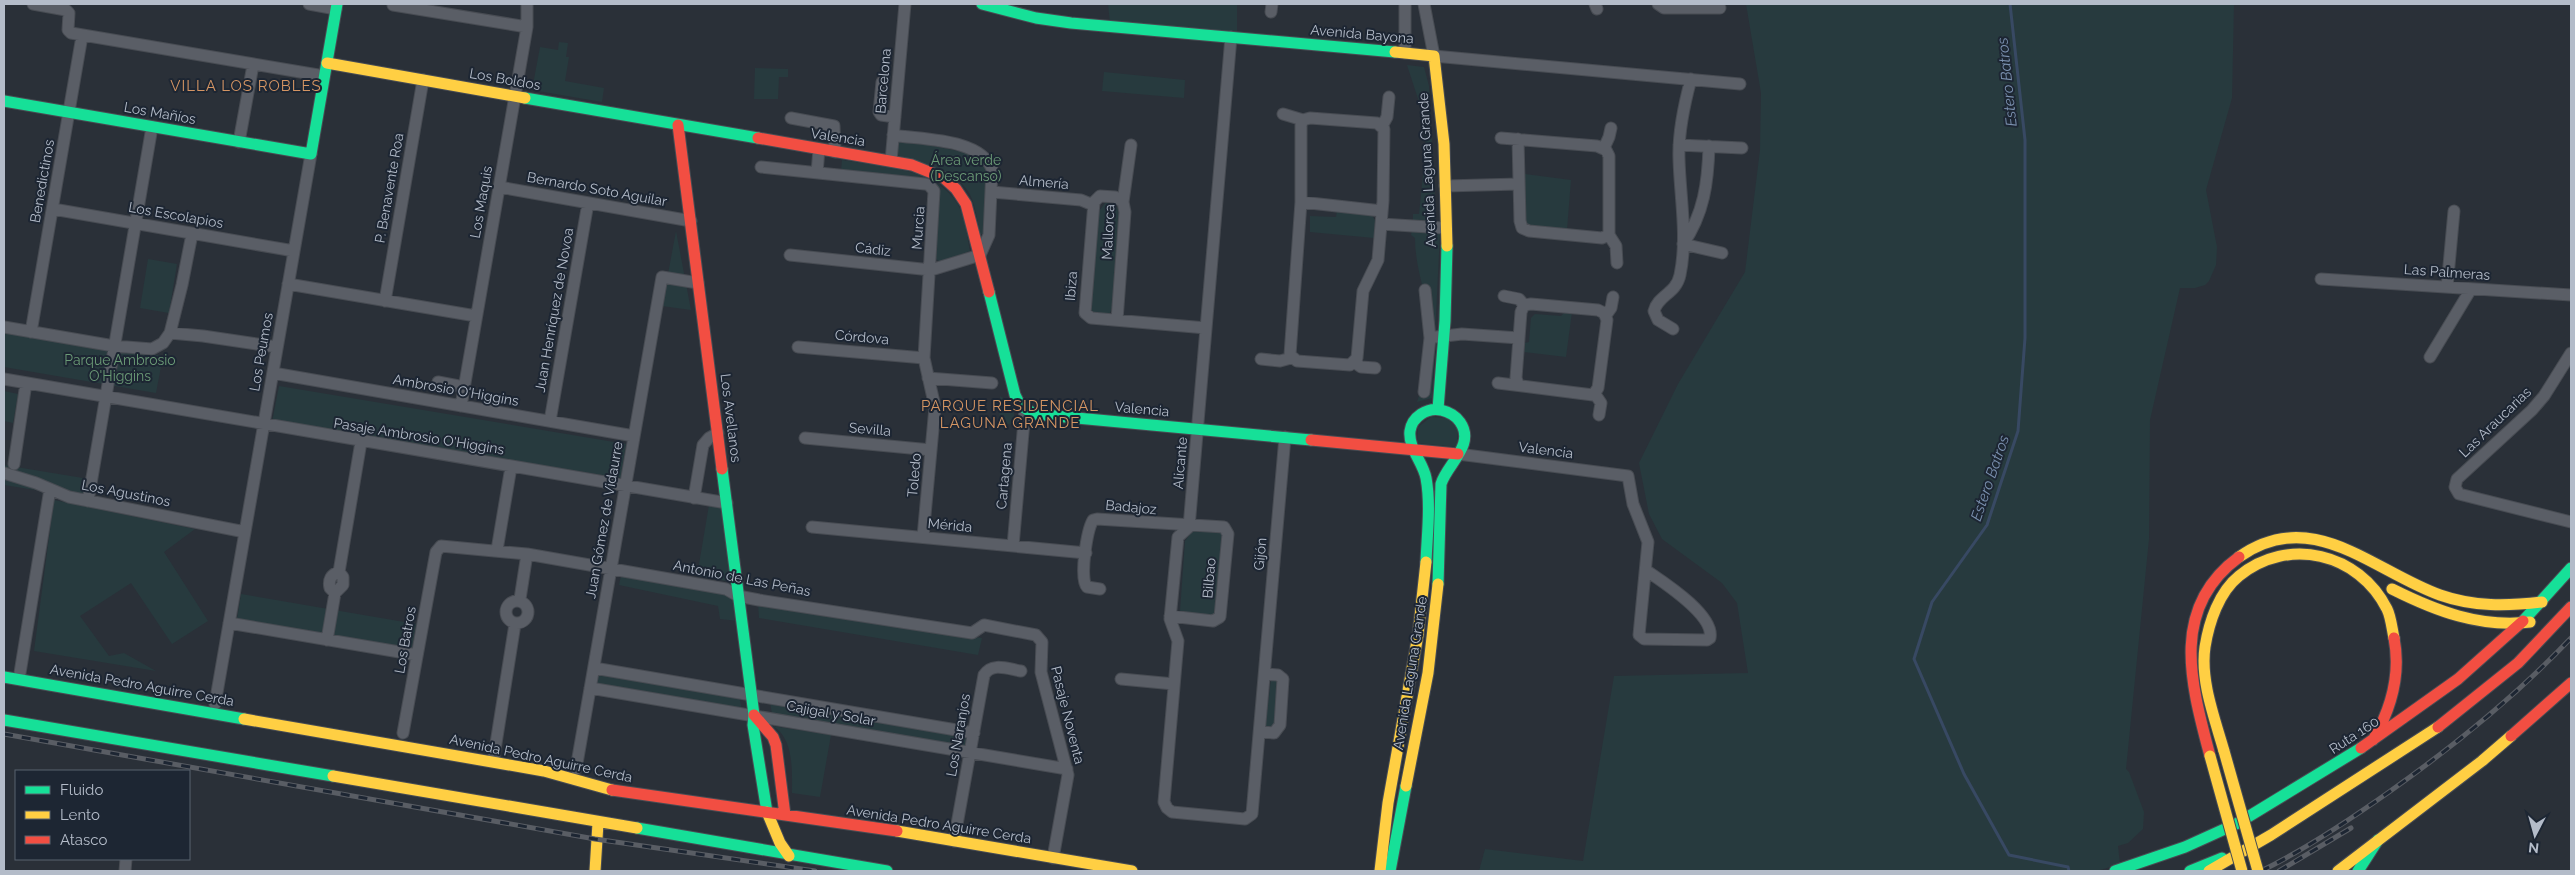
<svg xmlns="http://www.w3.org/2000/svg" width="2575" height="875" font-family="Raleway,sans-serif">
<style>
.green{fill:#273a3e}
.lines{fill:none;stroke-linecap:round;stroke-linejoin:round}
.stream{stroke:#384963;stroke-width:3}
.street-casing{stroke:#484c53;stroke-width:13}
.fast-casing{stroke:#484c53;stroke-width:13}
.slow-casing{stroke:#484c53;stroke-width:13}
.jam-casing{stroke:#484c53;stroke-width:13}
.street{stroke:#5a5e66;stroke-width:11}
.fast{stroke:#16e098;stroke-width:11}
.slow{stroke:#ffcf43;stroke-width:11}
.jam{stroke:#f24e42;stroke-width:11}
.rail-casing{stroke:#595d64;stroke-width:5}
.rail{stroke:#1d2633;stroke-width:3;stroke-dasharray:9;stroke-linecap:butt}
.slow-bridge-casing{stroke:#474c53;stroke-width:13;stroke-linecap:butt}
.slow-bridge{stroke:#ffcf43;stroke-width:11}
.labels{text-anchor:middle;stroke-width:4;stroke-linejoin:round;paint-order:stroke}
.street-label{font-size:14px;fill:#b4bcc9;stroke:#1d2633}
.park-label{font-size:14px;fill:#6b9a76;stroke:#1d2633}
.water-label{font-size:15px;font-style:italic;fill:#7c92b1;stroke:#1d2633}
.neighbourhood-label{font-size:15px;letter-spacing:1px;fill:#d59563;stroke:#1d2633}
</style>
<rect width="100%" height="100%" fill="#2a3038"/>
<path class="green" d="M1108,4H1237V32L1110,23Z
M1746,4H2234L2232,98L2206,190L2217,247L2216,265L2209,281L2205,285L2195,288H2180L2150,420L2149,539L2126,769L2129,772L2144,812L2143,829L2128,843L2118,846L2120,864L2097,871H1479L1485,849L1583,861L1614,676L1748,673L1737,603L1722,583L1662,539L1649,514L1639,463L1678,384L1745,272L1760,150L1761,93Z
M559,42L568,43L566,57H569L565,81L604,88L602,102L532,90L540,47L558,50Z
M1407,65L1424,67L1429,86L1436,219L1432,223L1413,220V214H1419L1426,147L1420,105Z
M755,68L788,69V77H779L778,99H754Z
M1104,72L1185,80L1184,98L1102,91Z
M899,139L973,154L988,168L986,234H980C978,223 976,210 972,199C961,170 923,164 897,155Z
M842,160C883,167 945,168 962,213C967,225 967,239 970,251L940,262L936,259L938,189L841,171Z
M1525,174L1571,180L1567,230L1526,225L1524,222Z
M1105,203C1112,203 1116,204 1119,211C1119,234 1119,298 1109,315H1095L1090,308L1096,215Z
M1337,211L1371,214L1375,220L1374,238L1310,232V216L1336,217Z
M1412,230L1440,233L1432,398L1417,402L1419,396L1427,393C1432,374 1435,350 1432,330C1428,299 1415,270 1415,238L1411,235Z
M676,231L691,310L662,306Z
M148,259L177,264L169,313L140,308Z
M1566,311L1572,312L1566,357L1524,352L1525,343L1529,342L1531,318L1535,314L1561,316Z
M4,329L163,356L156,393L4,367Z
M279,386L626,444L621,478L272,422Z
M4,391L18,394L13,423L4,421Z
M1000,396L1012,403L1016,425L999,423Z
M1431,417L1447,418L1458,429L1457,447L1417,443L1418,427Z
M4,465L89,479L86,498L4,485Z
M54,500L195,529L164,552L208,621L172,644L131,583L80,616L109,656L124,653L156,671L34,651Z
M709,505L724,508L733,582L697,576Z
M1195,528L1224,531L1218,611L1213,618L1180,611L1185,541Z
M623,566L735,585L738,621L720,619L718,606L619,585Z
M241,594L416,624L412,649L237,619Z
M758,603L982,638L978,655L759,618Z
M599,672L739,696L742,710L596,684Z
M1271,679L1279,682L1274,727L1265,730Z
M770,702L971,735L968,748L772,714Z
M773,726L831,735L820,797L792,793C792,770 794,739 773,726Z"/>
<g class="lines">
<path class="stream" d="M2010,4L2025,140V338L2018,431L1987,525L1932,602L1914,659L1964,774L2009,855L2068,867L2069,871"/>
<defs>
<path id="street" d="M33,4L66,10L69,13L68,30L71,33L324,76
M309,4L336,9
M1405,4V53
M1424,4L1434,56L1740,84
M1595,4L1597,9
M1658,4L1664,8H1720
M393,5L527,27
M1271,12L1272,4
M1231,37L1189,527L1178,537L1170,619L1178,641L1164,802L1167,808L1172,812L1245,819L1252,814L1285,437
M882,82L879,112L881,115L895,117
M1283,114L1303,120
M791,118L834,126L835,152
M1310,118L1377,123L1384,129L1383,201L1378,260L1363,291L1357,358L1350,365L1297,361L1290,355L1301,202V125L1303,120Z
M1382,126L1387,117L1389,97
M1501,138L1597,146L1606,150L1609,156V235L1616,246L1617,263
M1518,139L1520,221L1522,228L1529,231L1602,238L1609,235
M239,142L253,65
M1679,145L1742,148
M1604,148L1609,137L1611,128
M891,161L905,4
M761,167L925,184L929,185L934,191L924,358L935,407L923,537
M817,173L819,149
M1445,186L1519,184
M499,187L691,221
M992,192L1081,200L1093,205
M1123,202L1115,197L1100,196L1094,202L1085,313L1091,318L1206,328
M1301,202L1382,211
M53,209L294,251
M1381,224L1445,228
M1683,244C1704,214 1708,182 1709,146
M1683,244L1722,253
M790,255L931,270L980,255L989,235L992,169C980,138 922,140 893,135
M2321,279L2571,295
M288,284L476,316
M2447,287L2454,211
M1504,296L1519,299L1524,305
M385,301L423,80
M1606,315L1611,308L1613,297
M1117,320L1125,212L1123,202L1131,145
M4,327L114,346L152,349L163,343L170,333L182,285L192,234
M1673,329L1658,320L1654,311C1658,295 1676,294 1680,275C1688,237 1680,197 1679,159C1678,132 1684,105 1691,79
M31,332L82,36
M170,333L203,336L277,347
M1436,337L1462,334L1519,338
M798,347L924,358
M2571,353L2544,396L2532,410L2457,479L2455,487L2459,494L2571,522
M2430,357L2471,289
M1261,359L1280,361L1291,358
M1354,362L1361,367L1375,368
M273,373L634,436
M928,378L992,383
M4,379L727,503
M438,382L464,387
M1498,383L1593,395L1598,388L1607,320L1604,313L1598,310L1531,304L1524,305L1521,312L1516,378L1518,384
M1424,392L1430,338L1425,290
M1595,394L1601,403L1599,415
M461,406L527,27V4
M550,421L588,203
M805,438L931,450
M1458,454L1628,476L1633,504L1648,542L1639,635L1644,639L1707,640L1710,638C1715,615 1663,582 1647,571
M14,464L26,383
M4,473L36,483L69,497L245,532
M694,498L703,445L709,438L718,433
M88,501L152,127
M812,527L1086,553
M1013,546L1025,410
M497,550L511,467
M1100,589L1087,587C1079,579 1087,530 1093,520L1097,519L1224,527L1228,534L1220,617L1213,621L1170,616
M335,593L330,588C328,580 331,574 339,572
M520,599L527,554
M506 612a11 11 0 1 1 22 0a11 11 0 1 1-22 0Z
M229,623L417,655
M327,640L335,593L343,585V577L339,572L361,442
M594,668L974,733
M20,673L50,489
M1121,679L1174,684
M590,688L1067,769
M215,704L311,154
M1260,732L1274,733L1280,725L1283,679L1278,675L1265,674
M403,733L436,552L441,546L527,554L726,589L738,596L759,600L972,633L984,625L1036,635L1042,642L1041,672L1068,775L1053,858
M494,756L515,624
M576,769L662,277L698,283
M954,841L984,675C992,662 1008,669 1021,671
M125,871L126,859"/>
<path id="fast" d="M982,4L1036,18L1071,23L1395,52
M525,98L758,138
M4,101L311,154L337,4
M989,292L1015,395L1020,405L1034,414L1311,440
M1438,409L1445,321L1447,246
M722,469L754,715L753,725L767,812
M1426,562C1427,535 1431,505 1426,478C1423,462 1408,448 1410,431C1412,417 1427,407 1441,410C1449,412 1456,416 1460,422C1476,445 1447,464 1441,484L1438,584
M2523,621L2571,568
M4,677L244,719
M4,720L333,776
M637,828L887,871
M1390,871L1406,786
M2115,871L2185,847L2238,823L2361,748
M2190,871L2222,858
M2358,871L2378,840"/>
<path id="slow" d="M1395,52L1434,56L1444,144L1447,246
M327,63L525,98
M2239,557C2312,505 2373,571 2440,595C2474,607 2507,606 2542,602
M2392,589C2436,611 2480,628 2530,622
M244,719L544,771L612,790
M2224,751C2215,719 2200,681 2205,647C2209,622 2219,592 2239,576C2288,536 2359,553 2387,609C2391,617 2392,629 2394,638
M333,776L637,828
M1406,786L1428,673L1438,584
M767,812L780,843L789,856
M897,831L1132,871
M595,871L598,823
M1380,871L1388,803L1418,635L1426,562
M2209,871L2271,835L2438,727
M2338,871L2482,761L2511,736"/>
<path id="jam" d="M678,125L722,469
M758,138L912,165L944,178L956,189L966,204L989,292
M1311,440L1458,454
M754,715L773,737L776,745L785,815
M2438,727L2518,663L2571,607
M2511,736L2571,683
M2373,740C2391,709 2401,674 2394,638
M2361,748L2458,679L2523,621
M2210,756C2191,684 2169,608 2239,557
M612,790L897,831"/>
</defs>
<use href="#street" class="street-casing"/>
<use href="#fast" class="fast-casing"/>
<use href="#slow" class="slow-casing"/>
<use href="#jam" class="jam-casing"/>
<use href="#street" class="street"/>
<use href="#fast" class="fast"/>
<use href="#slow" class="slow"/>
<use href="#jam" class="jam"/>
<defs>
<path id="rail" d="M4,734L595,839L815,871
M2261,871C2306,849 2348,821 2389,792C2454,746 2516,696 2571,638
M2279,871L2351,828"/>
</defs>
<use href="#rail" class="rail-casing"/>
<use href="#rail" class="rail"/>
<defs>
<path id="slow-bridge" d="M2224,751L2258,871
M2210,756L2242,871"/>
</defs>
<use href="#slow-bridge" class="slow-bridge-casing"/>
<use href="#slow-bridge" class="slow-bridge"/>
</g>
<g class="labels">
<g class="street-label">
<text transform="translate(1362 34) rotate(5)" y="5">Avenida Bayona</text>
<text transform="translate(505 79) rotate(10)" y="5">Los Boldos</text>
<text transform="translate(883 81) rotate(-85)" y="5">Barcelona</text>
<text transform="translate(160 113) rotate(10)" y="5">Los Mañíos</text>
<text transform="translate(838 137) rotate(9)" y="5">Valencia</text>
<text transform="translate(1427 170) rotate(-93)" y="5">Avenida Laguna Grande</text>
<text transform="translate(42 181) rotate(-80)" y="5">Benedictinos</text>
<text transform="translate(1044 182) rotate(5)" y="5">Almería</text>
<text transform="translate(389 188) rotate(-80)" y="5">P. Benavente Roa</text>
<text transform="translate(597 189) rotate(10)" y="5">Bernardo Soto Aguilar</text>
<text transform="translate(481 202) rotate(-80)" y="5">Los Maquis</text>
<text transform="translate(176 215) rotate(10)" y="5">Los Escolapios</text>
<text transform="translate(918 228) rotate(-86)" y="5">Murcia</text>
<text transform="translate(1108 232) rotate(-87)" y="5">Mallorca</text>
<text transform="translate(873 249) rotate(6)" y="5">Cádiz</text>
<text transform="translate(2447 272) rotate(4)" y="5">Las Palmeras</text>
<text transform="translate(1071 286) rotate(-85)" y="5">Ibiza</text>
<text transform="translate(554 310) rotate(-80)" y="5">Juan Henríquez de Novoa</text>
<text transform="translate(862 337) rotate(5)" y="5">Córdova</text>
<text transform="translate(261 352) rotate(-80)" y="5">Los Peumos</text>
<text transform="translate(456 390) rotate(10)" y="5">Ambrosio O'Higgins</text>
<text transform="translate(1142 409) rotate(5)" y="5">Valencia</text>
<text transform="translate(731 418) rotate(83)" y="5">Los Avellanos</text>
<text transform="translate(2495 422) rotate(-44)" y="5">Las Araucarias</text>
<text transform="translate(870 429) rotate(5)" y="5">Sevilla</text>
<text transform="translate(419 436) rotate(9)" y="5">Pasaje Ambrosio O'Higgins</text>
<text transform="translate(1546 450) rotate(7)" y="5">Valencia</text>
<text transform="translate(1180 463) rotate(-85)" y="5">Alicante</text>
<text transform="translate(914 475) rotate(-85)" y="5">Toledo</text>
<text transform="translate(1004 476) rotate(-85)" y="5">Cartagena</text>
<text transform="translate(126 493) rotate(11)" y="5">Los Agustinos</text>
<text transform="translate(1131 507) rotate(5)" y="5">Badajoz</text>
<text transform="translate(604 520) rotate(-80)" y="5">Juan Gómez de Vidaurre</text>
<text transform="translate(950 525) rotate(5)" y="5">Mérida</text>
<text transform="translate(1260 554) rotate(-85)" y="5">Gijón</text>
<text transform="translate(742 578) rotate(11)" y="5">Antonio de Las Peñas</text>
<text transform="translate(1209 578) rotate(-85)" y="5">Bilbao</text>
<text transform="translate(405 640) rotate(-80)" y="5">Los Batros</text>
<text transform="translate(1410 673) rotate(-81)" y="5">Avenida Laguna Grande</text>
<text transform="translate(142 685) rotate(10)" y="5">Avenida Pedro Aguirre Cerda</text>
<text transform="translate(831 713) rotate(10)" y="5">Cajigal y Solar</text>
<text transform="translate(1068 715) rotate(76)" y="5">Pasaje Noventa</text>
<text transform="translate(958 735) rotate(-80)" y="5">Los Naranjos</text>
<text transform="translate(2354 735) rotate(-33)" y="5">Ruta 160</text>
<text transform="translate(541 758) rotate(12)" y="5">Avenida Pedro Aguirre Cerda</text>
<text transform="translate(939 824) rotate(9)" y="5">Avenida Pedro Aguirre Cerda</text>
</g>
<g class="park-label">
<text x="966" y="165">Área verde<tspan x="966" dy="16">(Descanso)</tspan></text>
<text x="120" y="365">Parque Ambrosio<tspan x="120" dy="16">O'Higgins</tspan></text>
</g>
<g class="water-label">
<text transform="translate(2007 82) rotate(-96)" y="5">Estero Batros</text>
<text transform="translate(1990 478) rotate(-71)" y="5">Estero Batros</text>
</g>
<g class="neighbourhood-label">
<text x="246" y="91">VILLA LOS ROBLES</text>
<text x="1010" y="411">PARQUE RESIDENCIAL<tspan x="1010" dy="17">LAGUNA GRANDE</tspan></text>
</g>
</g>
<rect width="2575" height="875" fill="none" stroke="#b4bcc9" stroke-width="10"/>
<rect x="15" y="770" width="175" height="90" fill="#1d2633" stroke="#59626f"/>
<rect x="25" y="786" width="25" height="8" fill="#16e098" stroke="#59626f"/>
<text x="60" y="795" font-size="15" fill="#b4bcc9">Fluido</text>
<rect x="25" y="811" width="25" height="8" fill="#ffcf43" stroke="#59626f"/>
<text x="60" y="820" font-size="15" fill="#b4bcc9">Lento</text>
<rect x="25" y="836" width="25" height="8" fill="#f24e42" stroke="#59626f"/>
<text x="60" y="845" font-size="15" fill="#b4bcc9">Atasco</text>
<g transform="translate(2535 835) rotate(186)" stroke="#1d2633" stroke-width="4" paint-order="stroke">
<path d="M0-4L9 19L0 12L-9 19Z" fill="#b4bcc9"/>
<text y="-8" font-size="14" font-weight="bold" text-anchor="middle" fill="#b4bcc9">N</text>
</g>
</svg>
